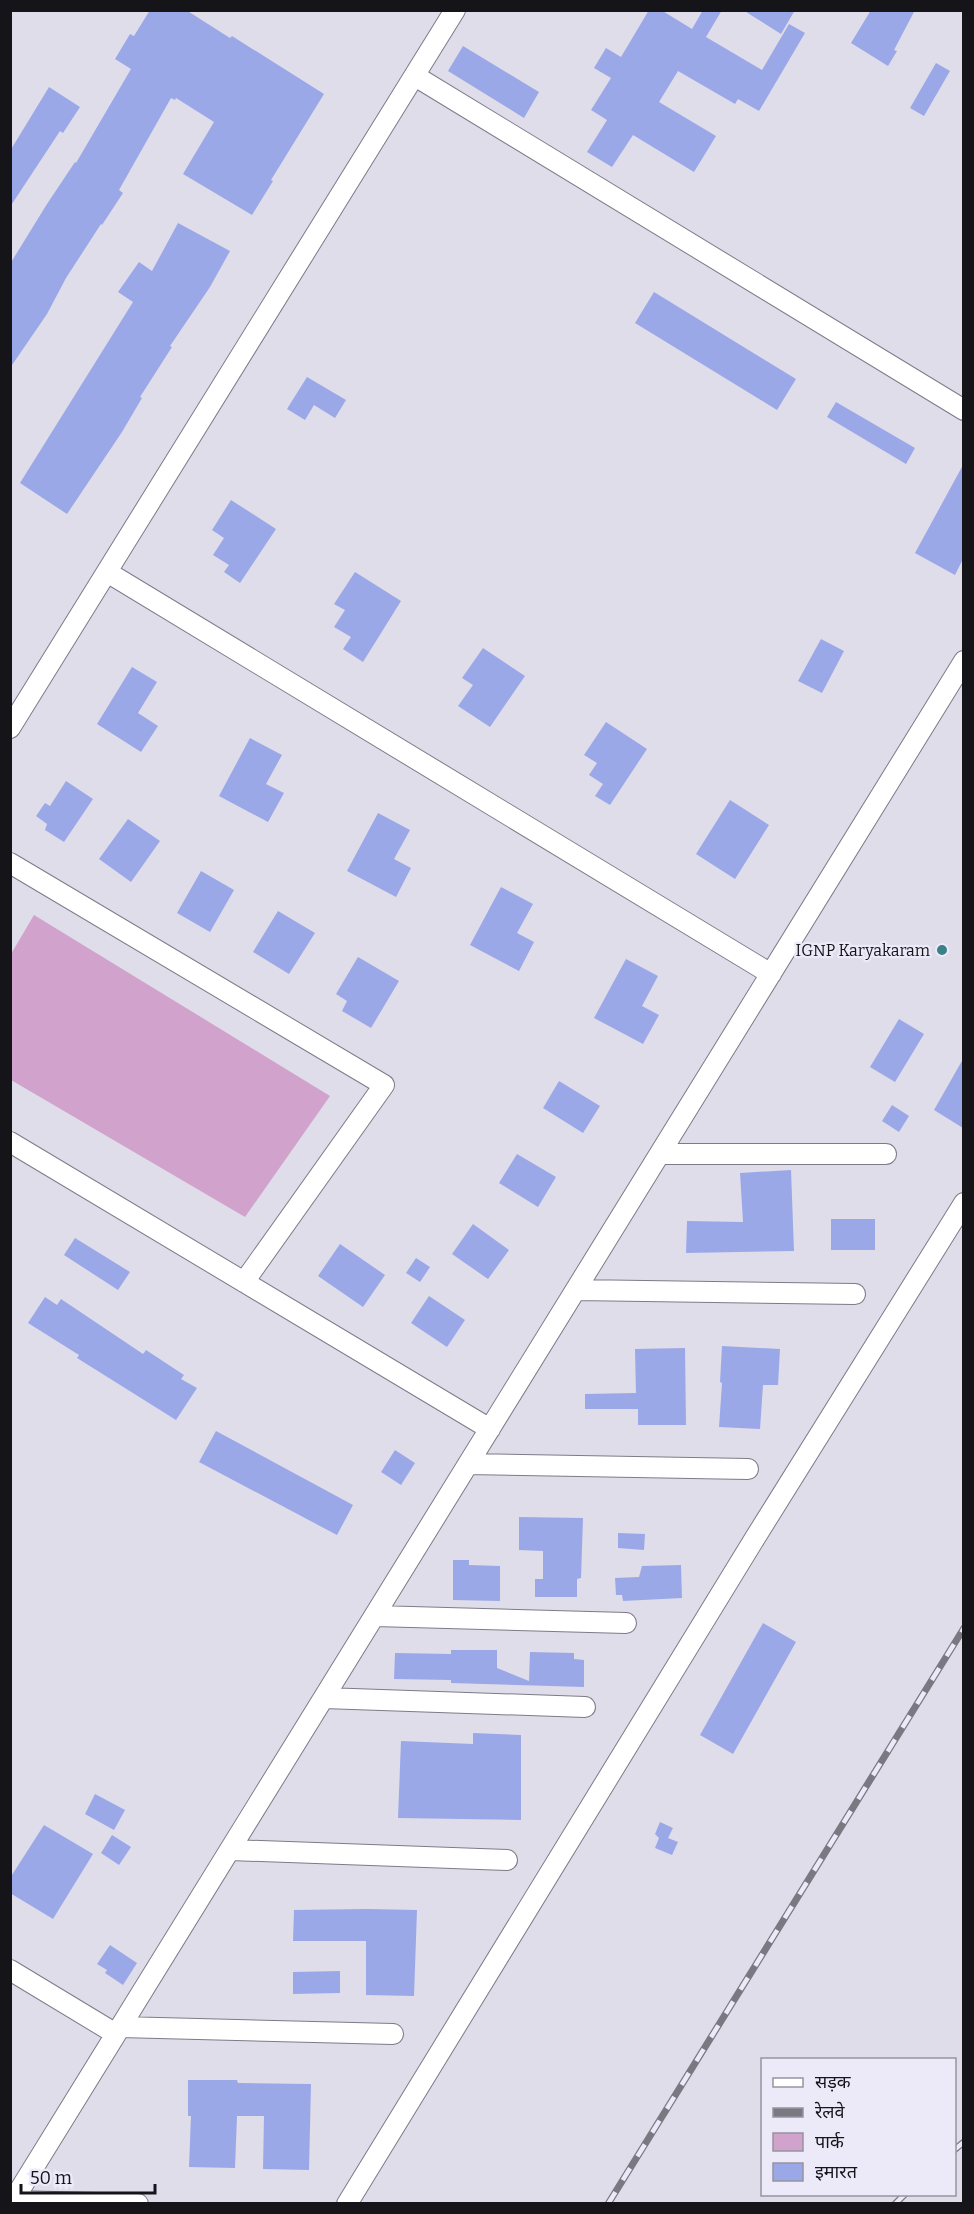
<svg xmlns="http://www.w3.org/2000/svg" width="974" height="2214" font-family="Bitter,'Noto Sans Devanagari',serif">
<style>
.green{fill:#d1a2cb}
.building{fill:#9ba8e7}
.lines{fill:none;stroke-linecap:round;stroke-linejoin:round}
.street-casing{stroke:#7d7b87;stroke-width:22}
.street{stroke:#fff;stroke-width:20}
.rail-casing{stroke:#7a7982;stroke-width:7}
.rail{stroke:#eceaf8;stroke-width:4.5;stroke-dasharray:14;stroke-linecap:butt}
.poi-dot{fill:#398186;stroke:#eceaf8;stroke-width:2}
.labels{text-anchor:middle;stroke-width:4.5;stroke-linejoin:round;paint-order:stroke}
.poi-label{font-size:16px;fill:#151419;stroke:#eceaf8;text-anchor:end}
</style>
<rect width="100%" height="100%" fill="#dfddea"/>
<path class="green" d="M34,915L330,1096L245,1217L11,1080V954Z"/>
<path class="building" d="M150,10H186L230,38L232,36L324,94L271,180L273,181L252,215L183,174L214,122L176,98L175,100L171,98L119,190L123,193L102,225L101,224L66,278L47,314L10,368V264L47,204L75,162L76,163L131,69L115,59L130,34L134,36Z
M649,10H661L692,29L703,10H722L706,37L762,70L789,24L805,33L759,111L738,99L735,104L678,71L659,102L716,136L694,172L633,135L612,167L587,152L607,120L591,110L611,78L594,68L606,48L621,57Z
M743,10H795L781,34Z
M871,10H915L894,50L897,51L888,66L851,43Z
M463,46L539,92L524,118L448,71Z
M936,63L950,71L924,116L910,108Z
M49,87L80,107L63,133L60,131L10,207V151Z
M178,223L230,251L210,287L170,346L172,347L140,397L142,398L122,432L67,514L20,483L133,302L118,292L139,262L152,271Z
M654,292L796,379L777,410L635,323Z
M307,377L346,400L335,418L314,405L305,420L287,409Z
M836,402L915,448L906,464L827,417Z
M963,465V559L955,575L915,553Z
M231,500L276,529L240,583L224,572L229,565L213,555L224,538L212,530Z
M355,572L401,601L363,662L343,649L351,637L334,627L345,610L334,604Z
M821,639L844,651L822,693L798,681Z
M483,648L525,676L490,727L458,706L473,685L462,678Z
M132,667L157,682L138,713L158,726L141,752L97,724Z
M606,722L647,749L610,805L595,796L603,784L589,775L597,763L584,755Z
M250,738L282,755L266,784L284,793L268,822L219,796Z
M66,781L93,799L64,842L45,830L47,824L36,816L45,803L50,806Z
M730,800L769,825L735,879L696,854Z
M378,813L410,830L394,859L411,868L396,897L347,871Z
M128,819L160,841L131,882L99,859Z
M201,871L234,890L210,932L177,913Z
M501,887L533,904L517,933L534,942L519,971L470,945Z
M278,911L315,933L289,974L253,952Z
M358,957L399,981L371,1028L342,1011L347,1001L336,994Z
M626,959L658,976L642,1006L659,1015L643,1044L594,1018Z
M899,1019L924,1034L895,1082L870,1067Z
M963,1059V1128L934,1110Z
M559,1081L600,1106L583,1133L543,1108Z
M892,1105L909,1116L899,1132L882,1121Z
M517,1154L556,1177L538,1207L499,1183Z
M791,1170L794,1251L686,1253L687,1221L743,1222L740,1173Z
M831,1219H875V1250H831Z
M473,1224L509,1250L488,1279L452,1254Z
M75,1238L130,1272L118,1290L64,1255Z
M340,1244L385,1275L363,1307L318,1276Z
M416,1258L430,1267L420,1282L406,1273Z
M429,1296L465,1320L447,1347L411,1323Z
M45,1297L57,1305L61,1299L143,1354L146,1350L184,1375L181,1379L197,1388L176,1420L77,1358L79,1355L28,1323Z
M722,1346L780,1349L778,1385H763L760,1429L719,1427L722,1383L720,1382Z
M685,1348L686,1425H638V1409H585V1394L636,1393L635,1349Z
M216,1431L353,1505L337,1535L199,1462Z
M395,1450L415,1463L401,1485L381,1472Z
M519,1517L583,1518L581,1578L577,1579V1597H535V1579H543V1551L519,1550Z
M618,1533L645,1534L644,1550L618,1548Z
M453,1560H469V1565L500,1566V1601L453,1600Z
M681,1565L682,1598L623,1601L622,1595H616L615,1578L639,1577L642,1566Z
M763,1623L796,1642L733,1754L700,1735Z
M451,1650H497V1668L529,1681L530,1652L574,1653V1659L584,1660V1687L451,1683V1680L394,1679L395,1653L451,1654Z
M473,1733L521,1735V1820L398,1818L401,1741L473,1744Z
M95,1794L125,1810L114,1830L85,1814Z
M660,1822L673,1828L668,1838L678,1842L672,1855L655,1848L659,1838L655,1834Z
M44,1825L93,1854L53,1919L10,1893V1878Z
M112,1835L131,1847L119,1865L101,1853Z
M367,1909L417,1910L414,1996L366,1995V1941H293L294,1910Z
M110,1945L137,1963L123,1985L105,1973L107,1970L97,1964Z
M340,1971V1993L293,1994V1972Z
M188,2080H237L238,2083L311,2084L309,2170L263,2169L264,2116H237L235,2168L189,2167L191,2116H188Z"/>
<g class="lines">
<defs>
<path id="street" d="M415,76L964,410
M107,572L771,974
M10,728L455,10
M10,863L384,1085L244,1282
M10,1142L490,1429
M660,1154H886
M576,1290L855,1294
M468,1464L748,1469
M375,1616L626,1623
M324,1698L585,1707
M230,1850L507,1860
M10,1970L116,2034
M120,2027L393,2034
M13,2201L138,2204
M11,2204L964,661
M347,2204L755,1538L964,1203"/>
</defs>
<use href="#street" class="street-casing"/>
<use href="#street" class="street"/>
<defs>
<path id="rail" d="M954,2150L964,2142
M608,2204L964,1628
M895,2204L905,2194"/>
</defs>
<use href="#rail" class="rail-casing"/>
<use href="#rail" class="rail"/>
</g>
<circle class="poi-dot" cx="942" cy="950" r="6"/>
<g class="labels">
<g class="poi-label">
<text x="930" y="956">IGNP Karyakaram</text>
</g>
</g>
<rect width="974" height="2214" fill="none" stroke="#151419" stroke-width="24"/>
<rect x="761" y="2058" width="195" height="138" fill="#eceaf8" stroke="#96949f" stroke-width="1.5"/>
<rect x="773" y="2078" width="30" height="9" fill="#ffffff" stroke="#96949f" stroke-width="1.5"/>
<text x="815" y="2088" font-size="18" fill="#151419">सड़क</text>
<rect x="773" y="2108" width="30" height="9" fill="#7a7982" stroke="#96949f" stroke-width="1.5"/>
<text x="815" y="2118" font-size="18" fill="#151419">रेलवे</text>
<rect x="773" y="2133" width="30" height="18" fill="#d1a2cb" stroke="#96949f" stroke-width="1.5"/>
<text x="815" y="2148" font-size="18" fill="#151419">पार्क</text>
<rect x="773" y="2163" width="30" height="18" fill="#9ba8e7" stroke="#96949f" stroke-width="1.5"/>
<text x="815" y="2178" font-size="18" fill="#151419">इमारत</text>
<path d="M21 2184v9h134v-9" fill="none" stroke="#151419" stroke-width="3"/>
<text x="30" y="2184" font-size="18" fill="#151419" stroke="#eceaf8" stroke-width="4.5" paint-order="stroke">50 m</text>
</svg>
